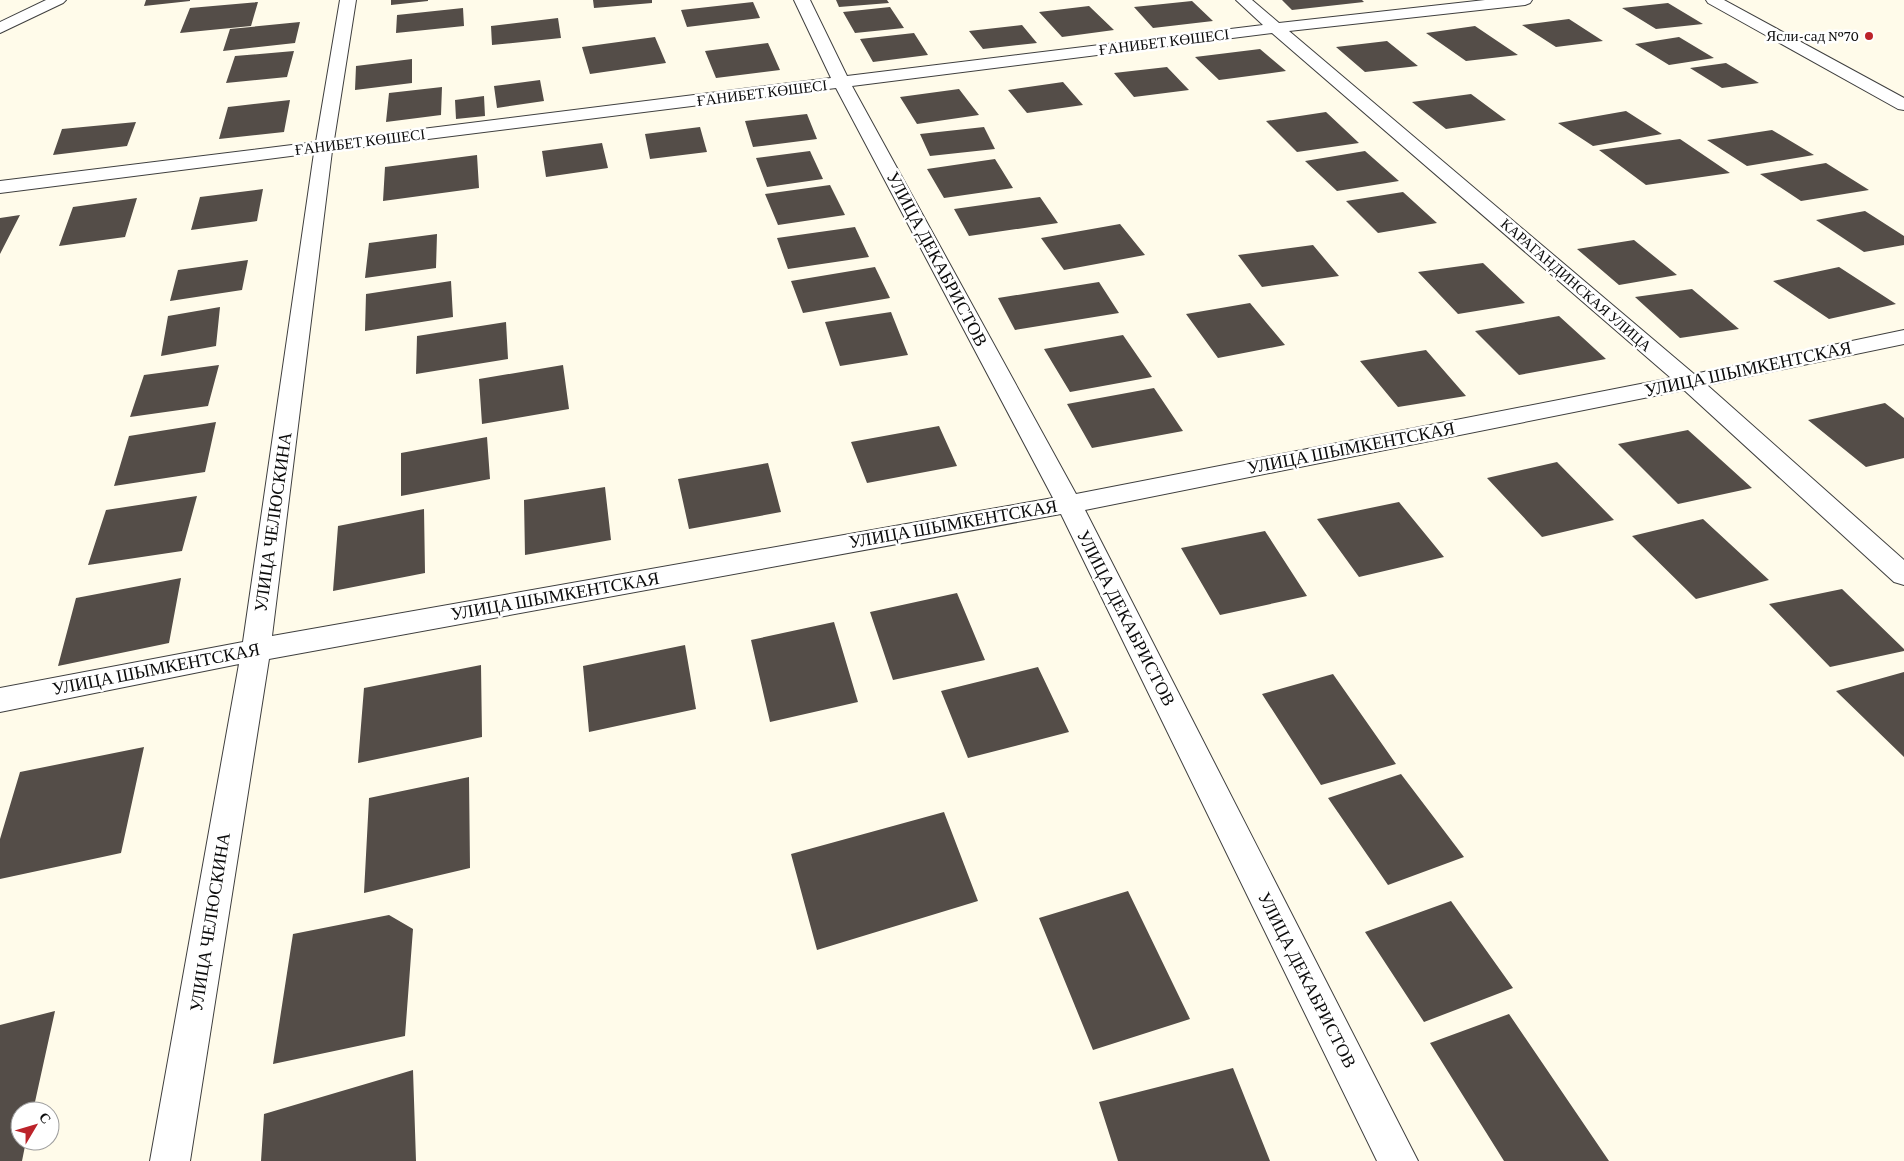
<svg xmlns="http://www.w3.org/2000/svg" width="1904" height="1161" font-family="'Crimson Pro',serif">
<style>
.building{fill:#544d48}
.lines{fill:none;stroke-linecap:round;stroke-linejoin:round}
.street-casing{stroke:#3f3f3f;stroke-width:2}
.street{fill:#fff;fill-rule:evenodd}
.poi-dot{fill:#bc232a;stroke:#fff;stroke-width:2}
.labels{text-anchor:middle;stroke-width:5;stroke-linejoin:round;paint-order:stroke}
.far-poi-label{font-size:15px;fill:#0c0c0c;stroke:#fff;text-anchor:end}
.far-street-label{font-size:15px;fill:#0c0c0c;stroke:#fff}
.street-label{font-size:18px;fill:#0c0c0c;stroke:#fff}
</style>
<rect width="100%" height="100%" fill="#fffbea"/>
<path class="building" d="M146,0H190V1L144,6Z
M391,0H428V1L391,5Z
M593,0H652V3L594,8Z
M836,0H887L889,3L839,7Z
M1282,0H1362L1364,2L1292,10Z
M1192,1L1213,21L1153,28L1134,7Z
M258,2L251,26L180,33L190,8Z
M753,2L760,18L687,27L681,10Z
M1668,3L1703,24L1656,29L1622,8Z
M1089,6L1114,30L1062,37L1039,12Z
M890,7L904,28L855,33L843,12Z
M463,8L464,26L396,33L397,15Z
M558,18L561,38L492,45L491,26Z
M1569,19L1603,41L1556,47L1522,25Z
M300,22L295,43L223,51L230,29Z
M1022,25L1037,43L983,49L969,31Z
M1475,26L1518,55L1466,61L1426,33Z
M914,33L928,55L873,62L860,39Z
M655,37L666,63L590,74L582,47Z
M1679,37L1714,58L1669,65L1635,44Z
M1387,41L1418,66L1365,72L1336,47Z
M768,43L780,70L716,78L705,51Z
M1260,49L1286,71L1219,80L1195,57Z
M294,51L287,77L226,83L235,56Z
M412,59V83L355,90L356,66Z
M1726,63L1759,83L1722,88L1690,68Z
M1167,67L1189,90L1134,97L1114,73Z
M540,80L544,101L497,108L494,86Z
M1063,82L1083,105L1027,113L1008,90Z
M442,87L441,115L386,122L389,93Z
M959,89L979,115L917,124L900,97Z
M1471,94L1506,120L1446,129L1412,102Z
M484,96L485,116L456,119L455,100Z
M290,100L284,132L219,139L228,107Z
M1626,111L1662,134L1593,146L1558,123Z
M1326,112L1359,143L1297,152L1266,121Z
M807,114L817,139L753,147L745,121Z
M136,122L127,146L53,155L62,129Z
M700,127L707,152L650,159L645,134Z
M984,127L995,149L930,156L920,134Z
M1772,130L1814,155L1747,166L1707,140Z
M1680,139L1730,173L1646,185L1599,150Z
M602,143L608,168L546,177L542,151Z
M810,151L823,179L767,187L756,158Z
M1365,151L1399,181L1337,191L1305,161Z
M477,155L479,188L383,201L385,167Z
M995,159L1013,188L944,198L927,169Z
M1826,163L1869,190L1801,201L1760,174Z
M830,185L845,215L778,225L765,194Z
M263,189L257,221L191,230L200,197Z
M1403,192L1437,223L1378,233L1346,201Z
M1040,197L1058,223L969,236L954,209Z
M137,198L125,237L59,246L73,207Z
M1865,211L1904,236V245L1864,252L1816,220Z
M20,215L0,254V218Z
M1120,224L1145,255L1064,270L1041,238Z
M855,227L869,257L788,269L777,238Z
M437,234L436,268L365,278L369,243Z
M1634,240L1677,275L1619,285L1577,249Z
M1313,245L1339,276L1262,287L1238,255Z
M248,260L242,290L170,301L178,270Z
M1483,263L1525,303L1458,314L1418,272Z
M875,267L890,298L803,313L791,281Z
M1839,267L1896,304L1829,319L1773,281Z
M451,281L453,317L365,331L366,294Z
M1099,282L1119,313L1015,330L998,298Z
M1692,289L1739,329L1680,338L1635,297Z
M1250,303L1285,345L1218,358L1186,314Z
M220,307L216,346L161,356L168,316Z
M891,312L908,355L840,366L825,322Z
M1559,316L1606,359L1519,375L1475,331Z
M506,322L508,359L416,374L417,336Z
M1123,335L1152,377L1070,392L1044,349Z
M1426,350L1466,396L1398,407L1360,361Z
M219,365L208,406L130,417L144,375Z
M563,365L569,409L482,424L479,379Z
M1154,388L1183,431L1092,448L1067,404Z
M1885,403L1904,418V458L1866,467L1808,420Z
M216,422L205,472L114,486L129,436Z
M939,426L957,466L867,483L851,442Z
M1688,430L1752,488L1678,504L1618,444Z
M487,437L490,479L401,496V453Z
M1557,462L1614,520L1542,537L1487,478Z
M768,463L781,512L689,529L678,479Z
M605,487L611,540L525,555L524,500Z
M197,496L182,551L88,565L106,510Z
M1399,502L1444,557L1359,577L1317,519Z
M424,509L425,573L333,591L338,526Z
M1703,519L1769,580L1696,599L1632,536Z
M1265,531L1307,596L1220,615L1181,548Z
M181,578L169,643L58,666L76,598Z
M1842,589L1904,649V651L1830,667L1769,604Z
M957,593L985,660L893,680L870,612Z
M834,622L858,702L770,722L751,640Z
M685,645L696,709L589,732L583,666Z
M481,665L482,737L358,763L364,688Z
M1038,667L1069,732L968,758L941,691Z
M1904,672V757L1836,691Z
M1333,674L1396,764L1321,785L1262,694Z
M144,747L121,853L0,879V839L20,772Z
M1401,774L1464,857L1388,885L1328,798Z
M469,777L470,868L364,893L369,798Z
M944,812L978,901L817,950L791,854Z
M1128,891L1190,1019L1093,1050L1039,918Z
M1451,901L1513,988L1424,1022L1365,932Z
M389,915L413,929L405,1036L273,1064L293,934Z
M55,1011L33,1111H20V1141H26L22,1161H0V1025Z
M1509,1014L1609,1161H1504L1430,1043Z
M1233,1068L1270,1161H1118L1099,1102Z
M413,1070L416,1161H261L264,1114Z"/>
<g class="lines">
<defs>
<path id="street" d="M46,0H66L63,3L0,33V22Z
M340,0H356L334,140L831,78L794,0H810L847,76L1263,25L1236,0H1252L1279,23L1485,0H1532L1530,3L1525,5L1289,31L1694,374L1904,330V344L1707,385L1904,560V585L1894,582L1684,390L1085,510L1418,1161H1377L1061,514L269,659L190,1161H150L239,664L0,712V688L243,642L314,153L0,193V181L316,142ZM1272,33L1671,378L1076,494L852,86ZM836,88L1053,498L272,636L332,151Z
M1706,0H1724L1904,98V110L1898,109L1708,3Z"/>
</defs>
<use href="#street" class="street-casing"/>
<use href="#street" class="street"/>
</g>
<circle class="poi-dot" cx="1869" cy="36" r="5"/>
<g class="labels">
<g class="far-poi-label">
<text x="1859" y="41">Ясли-сад №70</text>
</g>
<g class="far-street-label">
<text transform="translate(1164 42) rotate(-7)" y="5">ҒАНИБЕТ КӨШЕСІ</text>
<text transform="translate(762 93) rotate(-7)" y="5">ҒАНИБЕТ КӨШЕСІ</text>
<text transform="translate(360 142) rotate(-7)" y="5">ҒАНИБЕТ КӨШЕСІ</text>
<text transform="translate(1576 285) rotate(41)" y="5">КАРАГАНДИНСКАЯ УЛИЦА</text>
</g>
<g class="street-label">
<text transform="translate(937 259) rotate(62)" y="6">УЛИЦА ДЕКАБРИСТОВ</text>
<text transform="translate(1748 369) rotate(-12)" y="6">УЛИЦА ШЫМКЕНТСКАЯ</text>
<text transform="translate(1351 448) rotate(-11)" y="6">УЛИЦА ШЫМКЕНТСКАЯ</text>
<text transform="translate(273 522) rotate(-82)" y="6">УЛИЦА ЧЕЛЮСКИНА</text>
<text transform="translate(953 524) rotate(-10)" y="6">УЛИЦА ШЫМКЕНТСКАЯ</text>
<text transform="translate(555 596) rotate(-10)" y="6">УЛИЦА ШЫМКЕНТСКАЯ</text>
<text transform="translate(1126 618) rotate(63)" y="6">УЛИЦА ДЕКАБРИСТОВ</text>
<text transform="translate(156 669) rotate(-11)" y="6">УЛИЦА ШЫМКЕНТСКАЯ</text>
<text transform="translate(210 922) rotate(-81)" y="6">УЛИЦА ЧЕЛЮСКИНА</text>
<text transform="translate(1307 980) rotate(63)" y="6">УЛИЦА ДЕКАБРИСТОВ</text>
</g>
</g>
<g transform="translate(35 1126) rotate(52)"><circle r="24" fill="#ffffff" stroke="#9e9e9e"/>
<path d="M0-4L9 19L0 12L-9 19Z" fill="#bc232a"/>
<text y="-8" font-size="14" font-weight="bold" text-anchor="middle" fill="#0c0c0c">С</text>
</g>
</svg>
